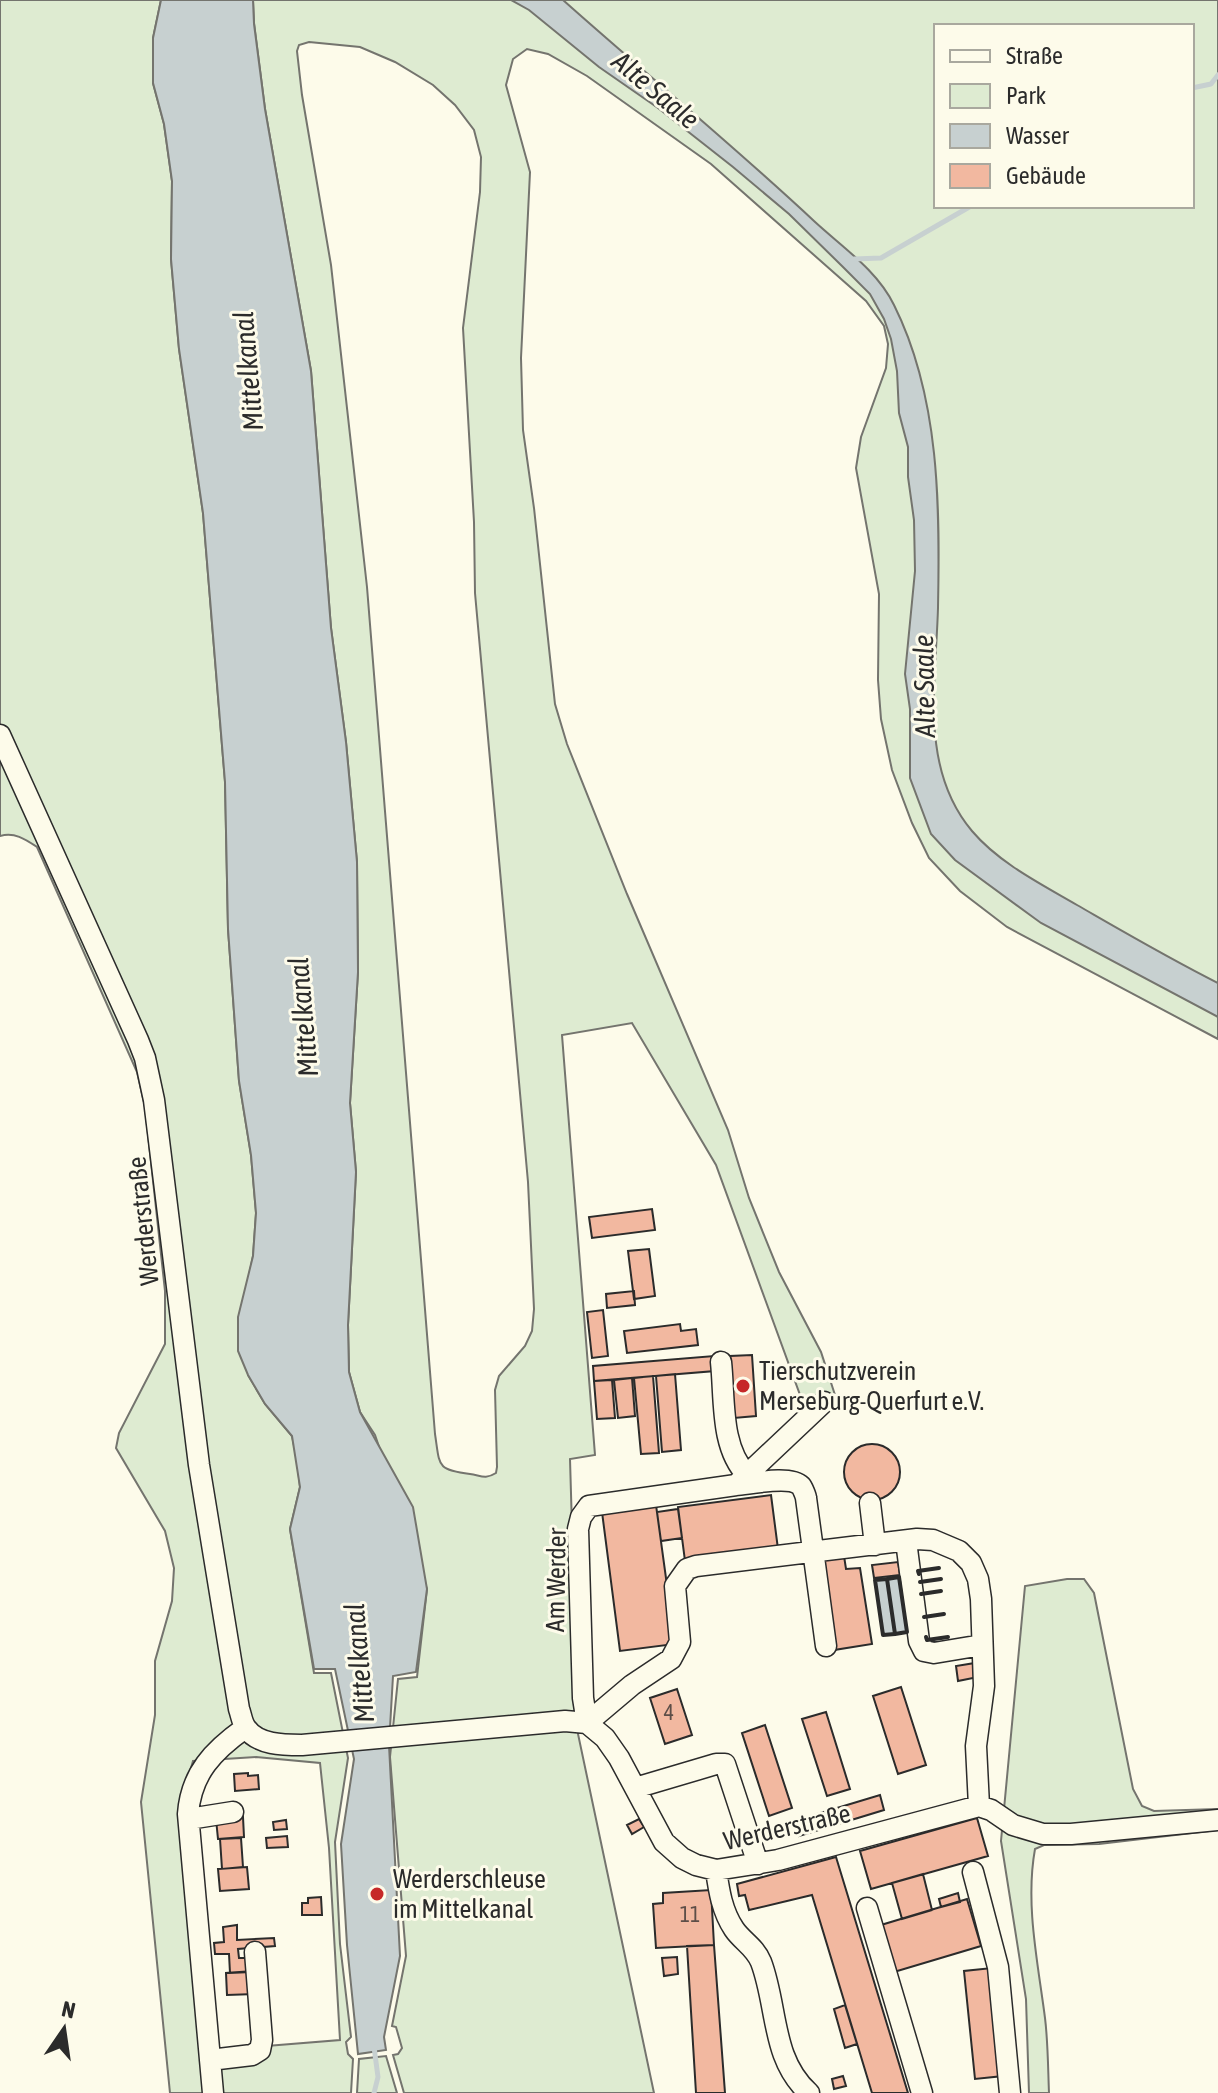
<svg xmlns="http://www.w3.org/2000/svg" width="1218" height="2093" font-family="'Asap Condensed',sans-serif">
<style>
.green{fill:#deebd1;stroke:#74746e;stroke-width:2;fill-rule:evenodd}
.water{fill:#c7d0d0;stroke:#74746e;stroke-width:2}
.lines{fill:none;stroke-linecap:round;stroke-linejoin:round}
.stream{stroke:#c7d0d0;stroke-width:5}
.building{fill:#f2b8a0;stroke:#2b2b2b;stroke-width:2}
.minor-casing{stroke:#2b2b2b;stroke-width:23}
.minor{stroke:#fdfbea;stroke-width:20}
.wall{stroke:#2b2b2b;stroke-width:4}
.poi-dot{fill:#c62828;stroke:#fdfbea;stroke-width:3}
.labels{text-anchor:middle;stroke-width:6;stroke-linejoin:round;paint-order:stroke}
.number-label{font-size:22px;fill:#5d4e48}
.street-label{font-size:26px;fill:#2b2b2b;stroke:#fdfbea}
.poi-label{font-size:26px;fill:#2b2b2b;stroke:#fdfbea;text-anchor:start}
.water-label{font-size:28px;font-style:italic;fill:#2b2b2b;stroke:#fdfbea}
</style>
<rect width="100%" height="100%" fill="#fdfbea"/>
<path class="green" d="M0,0H161L153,38V83L164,124L172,181L171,259L179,349L203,513L225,782L228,929L239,1081L251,1155L256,1213L253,1256L247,1286L248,1375L265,1404L292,1436L297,1460L300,1487L290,1529L314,1673H331L348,1758L335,1842L340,1944L351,2037L346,2042L348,2054L353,2059L351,2093H170L141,1802L155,1715V1661L172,1601L174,1568L165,1531L116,1448L119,1433L165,1344V1291L145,1107L137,1072L37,847C25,839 15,832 0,836ZM256,1757L320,1763L329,1848L340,2040L203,2051L182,1799L193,1761Z
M253,0H1218V1039L1007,927L960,891L929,858L912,823L892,770L881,719L878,680L879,594L856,468L861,437L886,368L888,344L884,326L866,301L711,164L587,76L548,54L527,49L513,59L506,85L530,172L521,358L523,430L534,508L555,704L567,744L627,894L728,1130L749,1198L779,1272L821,1352L835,1395L803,1403L716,1165L632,1023L562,1035L595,1455L570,1459L578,1734L654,2093H404L393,2055L398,2054L402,2048L396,2027L392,2026L406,1956L390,1757L398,1679L417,1677L427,1589L375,1435L360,1412L349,1372L348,1325L356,1172L350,1103L358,972L357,862L346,742L331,628L311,371L265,109L254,23ZM936,26H1192V206H936ZM309,42L360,47L395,62L433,85L455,105L474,130L481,157L480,192L463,328L474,522L475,593L528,1182L534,1309L532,1331L525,1346L499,1376L495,1390L497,1467L496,1473C485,1480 480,1475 470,1474C436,1470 440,1466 435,1434L367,587L331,265L302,95L297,51L299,45Z
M1067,1579H1084L1094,1593L1133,1789L1142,1806L1154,1811L1218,1809V1830L1099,1844L1044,1845L1035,1849C1025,1904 1038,1963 1045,2018C1048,2042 1048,2068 1049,2093H1029L1026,1999L1001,1841L1025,1586Z
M386,2056L397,2093H357L359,2059Z"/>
<path class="water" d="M161,0H253L254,24L265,109L311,371L331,628L346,742L357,862L358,972L350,1103L356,1172L348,1325L349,1372L360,1412L413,1507L427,1589L416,1672L393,1676L389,1745L400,1956L384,2037L386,2050L358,2054L347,1945L341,1844L354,1759L335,1669H314L290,1529L300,1487L292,1436L265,1404L248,1375L238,1351V1317L253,1256L256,1213L251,1155L239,1081L228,929L225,782L203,513L179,349L171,259L172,181L164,124L153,83V38Z
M511,0H563C646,74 733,145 814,221C842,247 877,270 894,305C940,397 940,507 938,608C936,683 919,768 972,831C999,863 1041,884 1077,905C1124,932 1170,959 1218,983V1017L1041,923L955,860L931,834L910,778V709L905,674L915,571L914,520L908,477V447L899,413L897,371L891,339L884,319L870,294L843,267L789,214L733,167L658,108L599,67L529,10Z
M899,1577L907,1632L883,1635L875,1580Z"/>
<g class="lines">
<path class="stream" d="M1192,88L1211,84L1218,75
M854,259L881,258L971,206
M374,2093L378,2077L374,2047"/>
</g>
<path class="building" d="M652,1209L655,1230L592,1238L589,1217Z
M649,1249L655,1296L634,1299L628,1251Z
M634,1291L635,1305L607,1308L606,1294Z
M603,1310L608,1356L592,1358L587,1312Z
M680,1324L681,1331L696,1329L698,1345L627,1353L624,1331Z
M752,1355L756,1416L734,1418L730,1356Z
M714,1356L715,1371L594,1381L593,1366Z
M675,1374L681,1450L662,1452L656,1376Z
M653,1376L659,1453L641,1454L634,1378Z
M632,1378L635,1416L618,1418L614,1380Z
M612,1380L615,1418L597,1419L594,1381Z
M844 1472a28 28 0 1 1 56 0a28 28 0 1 1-56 0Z
M771,1495L778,1549L685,1561L678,1507Z
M656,1505L675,1644L620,1651L602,1512Z
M678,1509L682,1538L661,1541L657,1512Z
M844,1556L846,1569L860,1568L872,1644L834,1650L824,1559Z
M898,1562L900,1575L874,1578L872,1565Z
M975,1663L978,1677L958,1681L956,1666Z
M901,1687L926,1765L898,1774L873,1696Z
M677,1689L692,1735L665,1744L650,1698Z
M826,1712L850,1789L827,1796L802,1719Z
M765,1725L792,1808L769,1816L742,1733Z
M248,1773V1776L258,1775L259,1789L235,1791L234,1774Z
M880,1795L884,1810L799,1836L794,1821Z
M243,1817L244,1837L218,1839L216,1819Z
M977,1818L988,1856L871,1889L860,1851Z
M639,1819L644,1827L632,1834L627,1825Z
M286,1820L287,1829L274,1830L273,1822Z
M287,1836L288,1847L267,1848L266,1838Z
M241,1838L243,1867L222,1869L220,1839Z
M836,1857L908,2093H872L812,1895L749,1910L745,1895L739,1896L737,1884Z
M247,1867L249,1889L220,1891L218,1869Z
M923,1874L932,1910L902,1919L892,1883Z
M711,1890L714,1945L656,1948L653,1904L663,1903V1893Z
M958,1893L960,1902L941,1907L939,1899Z
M321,1897L322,1915H302V1903H308V1898Z
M967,1899L981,1946L894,1972L881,1925Z
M237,1925V1940L274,1938L275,1946L238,1949L239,1958H248L250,1972L230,1973L229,1954H215L214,1943L224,1942L223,1927Z
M714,1945L725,2093H696L687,1946Z
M677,1957L678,1974L664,1976L662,1958Z
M992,1968L1003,2076L975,2079L964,1971Z
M253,1971L255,1994L227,1995L226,1973Z
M845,2005L857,2044L845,2048L834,2009Z
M843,2076L846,2086L834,2089L832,2079Z"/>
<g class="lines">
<defs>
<path id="minor" d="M0,735L138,1040L145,1058L154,1100L199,1465L239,1709C241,1714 242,1723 246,1728C258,1745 283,1745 302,1745L565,1721L587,1723L605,1738L619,1758L664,1842L682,1858L696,1865L716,1870L778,1860L979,1806L991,1810L1013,1825L1043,1834H1071L1218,1820
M721,1362C725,1399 720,1447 747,1475
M736,1485C750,1484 790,1475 801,1486C802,1487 806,1496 806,1498L826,1646
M870,1503L875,1545
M906,1541L919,1641L924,1651L934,1653L982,1645
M587,1723L632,1685L671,1659L680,1642L675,1586L687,1569L696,1566L917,1539L933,1540L959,1551L971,1563L978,1579L981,1599L984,1686L976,1746L979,1806
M587,1723L583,1698L578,1529L581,1517L589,1506L736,1485L824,1402
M635,1788L716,1764H725L758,1864
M189,1819L233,1812
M716,1870C719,1891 722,1911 734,1929C742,1941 755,1947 761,1962C778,2007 771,2059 809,2093
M973,1872L998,1967L1010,2093
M867,1908L922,2093
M210,2060L252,2055L260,2050L262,2040L255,1952
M213,2093L188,1814C191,1773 214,1750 245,1728"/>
</defs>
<use href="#minor" class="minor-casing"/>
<use href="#minor" class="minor"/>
<path class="wall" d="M919,1574L918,1571L939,1568
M899,1577L907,1632L895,1634L887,1579Z
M887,1579L895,1634L883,1635L875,1580Z
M920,1582L941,1579
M921,1594L941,1591
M924,1617L944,1614
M926,1637L927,1640L948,1637"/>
</g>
<g class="poi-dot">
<circle cx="743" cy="1386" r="8"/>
<circle cx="377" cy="1894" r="8"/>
</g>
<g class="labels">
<g class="number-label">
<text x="669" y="1720">4</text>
<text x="690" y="1922">11</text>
</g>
<g class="street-label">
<text transform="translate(143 1221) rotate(-96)" y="9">Werderstraße</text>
<text transform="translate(556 1580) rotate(-89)" y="9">Am Werder</text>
<text transform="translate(787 1827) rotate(-13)" y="9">Werderstraße</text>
</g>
<g class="poi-label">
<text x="759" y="1380">Tierschutzverein<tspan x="759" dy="30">Merseburg-Querfurt e.V.</tspan></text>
<text x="393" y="1888">Werderschleuse<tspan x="393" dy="30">im Mittelkanal</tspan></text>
</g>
<g class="water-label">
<text transform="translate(656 90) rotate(40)" y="10">Alte Saale</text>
<text transform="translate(248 371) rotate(-95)" y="10">Mittelkanal</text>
<text transform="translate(924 686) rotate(-91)" y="10">Alte Saale</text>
<text transform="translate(303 1017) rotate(-95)" y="10">Mittelkanal</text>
<text transform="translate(359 1663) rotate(-95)" y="10">Mittelkanal</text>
</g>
</g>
<rect x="934" y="24" width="260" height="184" fill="#fdfbea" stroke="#a9a89e" stroke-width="2"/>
<rect x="950" y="50" width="40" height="12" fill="#fdfbea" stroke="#a9a89e" stroke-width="2"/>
<text x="1006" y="64" font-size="24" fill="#2b2b2b">Straße</text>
<rect x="950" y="84" width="40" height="24" fill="#deebd1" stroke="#a9a89e" stroke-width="2"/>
<text x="1006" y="104" font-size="24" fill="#2b2b2b">Park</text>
<rect x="950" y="124" width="40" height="24" fill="#c7d0d0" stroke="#a9a89e" stroke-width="2"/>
<text x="1006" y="144" font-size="24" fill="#2b2b2b">Wasser</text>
<rect x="950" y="164" width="40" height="24" fill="#f2b8a0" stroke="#a9a89e" stroke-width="2"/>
<text x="1006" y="184" font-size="24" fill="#2b2b2b">Gebäude</text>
<g transform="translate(64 2029) rotate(13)" stroke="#fdfbea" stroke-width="6" paint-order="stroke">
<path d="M0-6L14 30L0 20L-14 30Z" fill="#2b2b2b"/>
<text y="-12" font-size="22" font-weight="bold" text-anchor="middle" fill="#2b2b2b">N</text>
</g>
</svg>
